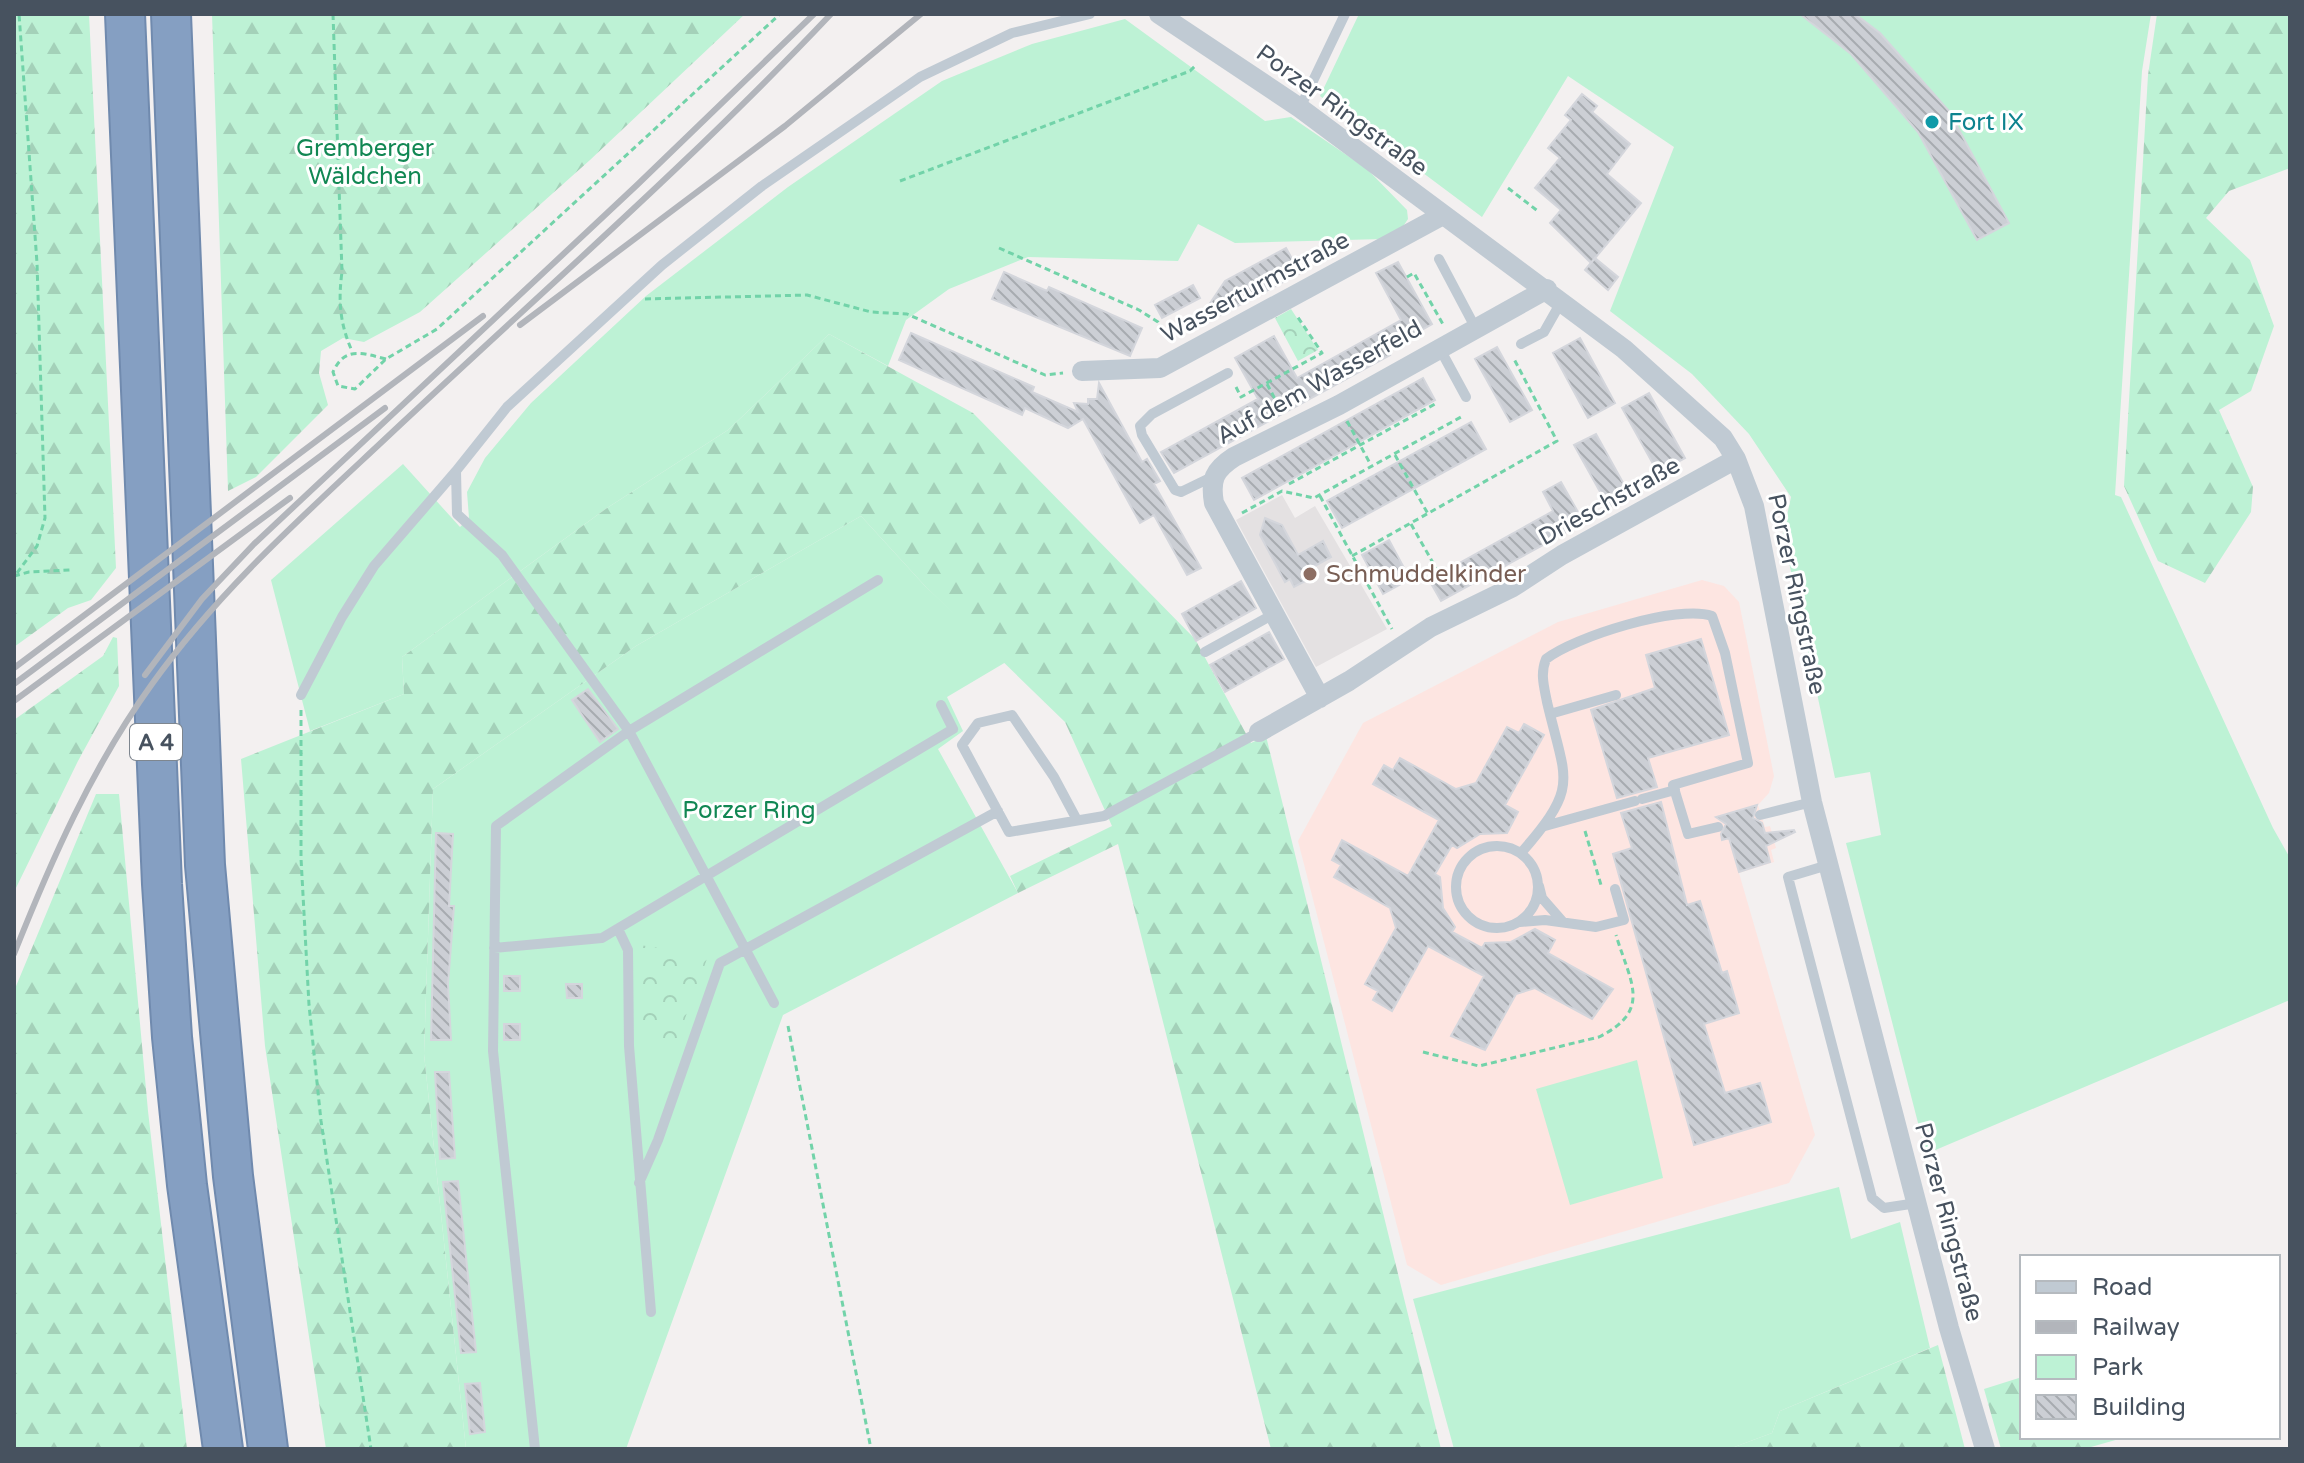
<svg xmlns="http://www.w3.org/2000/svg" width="2304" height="1463" font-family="'Varela Round',sans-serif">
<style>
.education{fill:#e4e1e2}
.medical{fill:#fde5e1}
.green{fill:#bdf2d5}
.forest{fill:url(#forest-firs)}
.park{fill:url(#park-crowns)}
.building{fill:url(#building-back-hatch);stroke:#d4d6dc;stroke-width:2}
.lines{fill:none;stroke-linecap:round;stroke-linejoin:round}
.motorway-casing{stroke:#708aae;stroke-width:42}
.path{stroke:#72d3a9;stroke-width:3;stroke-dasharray:6 4;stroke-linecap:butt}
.service{stroke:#c0cad3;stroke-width:10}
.minor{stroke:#c0cad3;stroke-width:20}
.motorway{stroke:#859fc2;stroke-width:38}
.rail{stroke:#b2b5bb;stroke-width:6}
.culture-dot{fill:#0f9aa8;stroke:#fff;stroke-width:3}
.education-dot{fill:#8d6e63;stroke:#fff;stroke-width:3}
.labels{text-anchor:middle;stroke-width:6;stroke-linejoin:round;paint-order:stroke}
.shield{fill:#fff;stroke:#7e868f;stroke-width:2}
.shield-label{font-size:22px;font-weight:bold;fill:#47525f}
.street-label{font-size:24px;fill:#47525f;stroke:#fff}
.culture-label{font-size:24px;fill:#0d838f;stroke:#fff;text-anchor:start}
.park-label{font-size:24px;fill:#118753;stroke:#fff}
.education-label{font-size:24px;fill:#785e54;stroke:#fff;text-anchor:start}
</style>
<defs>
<pattern id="forest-firs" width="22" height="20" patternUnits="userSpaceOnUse" patternTransform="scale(2)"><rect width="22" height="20" fill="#bdf2d5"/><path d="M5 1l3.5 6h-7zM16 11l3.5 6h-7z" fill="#a4d1b9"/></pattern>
<pattern id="park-crowns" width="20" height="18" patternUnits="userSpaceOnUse" patternTransform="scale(2)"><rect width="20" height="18" fill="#bdf2d5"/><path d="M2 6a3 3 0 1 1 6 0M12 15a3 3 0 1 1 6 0" fill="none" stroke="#a4d1b9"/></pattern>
<pattern id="building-back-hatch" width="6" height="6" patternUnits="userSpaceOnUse" patternTransform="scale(2)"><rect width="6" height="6" fill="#cccfd5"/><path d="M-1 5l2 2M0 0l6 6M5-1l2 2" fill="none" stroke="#a7abb0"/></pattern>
</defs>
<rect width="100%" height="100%" fill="#f3f0f0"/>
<path class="education" d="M1282,495L1295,518L1315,506L1387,629L1316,667L1236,520Z"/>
<path class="medical" d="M1702,580L1724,586L1739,602L1774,776L1769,793L1758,805L1765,827L1770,826L1776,848L1771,850L1774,862L1739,873L1815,1135L1789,1183L1441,1285L1407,1265L1298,841L1363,723L1558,622Z"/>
<path class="green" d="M1359,14H2151L2142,71L2115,495L2121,497L2273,828L2290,858V1000L1926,1154L1846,843L1881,835L1870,772L1835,778L1783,534L1791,497L1749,434L1692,374L1610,311L1674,147L1568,76L1482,217L1320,96Z
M1125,19L1265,121L1291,117L1367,169L1407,210L1408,219L1402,228L1382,239L1235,243L1198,224L1178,261L1028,257L949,289L906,320L888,366L829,334L728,430L607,508L402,657L404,694L310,731L271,580L403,464L460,527L469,518L467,492L485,458L531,403L646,296L788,187L942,81L1032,44Z
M861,516L925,586L1006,662L947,697L963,731L938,749L1018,893L783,1015L626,1449H466L424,1054L433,789L636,646Z
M1637,1060L1663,1178L1570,1205L1536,1089Z
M1839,1187L1851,1239L1900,1222L1930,1348L1780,1411L1772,1433L1729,1449H1454L1413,1299Z"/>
<path class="forest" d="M14,14H89L116,568L91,600L68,608L14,647Z
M212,14H745L590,160L420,312L364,342L343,338L321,351L319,373L328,405L256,477L228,491Z
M2157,14H2290V168L2229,191L2206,218L2250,260L2274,326L2251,391L2219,410L2253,487L2251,512L2205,583L2158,561L2124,486L2148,75Z
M829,334L973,413L1195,639L1251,743L1266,736L1441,1449H1271L1118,844L1018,893L1010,876L1112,826L1065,722L925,586L861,516L636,646L433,789L424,1054L466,1449H326L265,1046L241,759L404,694L402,657L607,508L728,430Z
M113,637L117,638L119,686L78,761L14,892V720L103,656Z
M96,794H119L148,1111L187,1449H14V991Z
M1938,1345L1965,1449H1729L1772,1433L1780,1411Z
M2022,1377V1437H2126L2084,1449H2001L1984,1389Z"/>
<path class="park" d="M1291,309L1318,350L1298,361L1275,318Z
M640,945L708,956L674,1048L641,1040Z"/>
<path class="building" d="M1800,14H1855L1880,33L1949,111L2009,223L1977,240L1918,132L1851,54Z
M1582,94L1597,106L1592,112L1630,144L1607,174L1641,203L1591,263L1550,223L1561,210L1535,188L1560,158L1548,148L1571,120L1565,115Z
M1286,248L1300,273L1192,330L1225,281Z
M1595,258L1618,277L1608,290L1585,270Z
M1398,262L1432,324L1387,350L1390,355L1174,473L1161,452L1258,399L1235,358L1274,336L1297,378L1401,320L1376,273Z
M1004,272L1047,291L1049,287L1142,328L1130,356L992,299Z
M1193,285L1200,298L1162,318L1155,305Z
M911,333L1034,387L1032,392L1078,412L1074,403L1088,404V399H1097L1099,383L1142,462L1147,459L1160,481L1154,484L1201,568L1187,575L1154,515L1140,523L1083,419L1068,428L1025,408L1022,415L899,360Z
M1580,338L1615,403L1588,418L1553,353Z
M1497,347L1532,410L1510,422L1475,359Z
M1423,378L1435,400L1254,500L1242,478Z
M1649,393L1685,458L1658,473L1622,408Z
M1471,422L1486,449L1342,528L1327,501Z
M1596,434L1631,497L1609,508L1574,445Z
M1561,482L1578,512L1560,522L1565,533L1441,601L1429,580L1553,511L1543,492Z
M1265,518L1282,525L1298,555L1323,541L1331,557L1311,568L1315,576L1294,587L1290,579L1285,582L1260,535Z
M1389,540L1410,579L1383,594L1362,555Z
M1241,581L1256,608L1196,641L1182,614Z
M1269,632L1284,659L1225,692L1210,665Z
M1701,639L1729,735L1648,758L1657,787L1617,798L1591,710L1655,688L1646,655Z
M588,689L618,729L600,742L572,700Z
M1524,724L1544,735L1505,805L1518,812L1507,833L1480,834L1457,848L1452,845L1435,874L1440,877L1443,908L1455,927L1452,932L1482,948L1485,943L1511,942L1535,929L1555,940L1548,953L1613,989L1592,1019L1535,988L1516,994L1485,1050L1451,1036L1484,976L1428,946L1392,1011L1373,1000L1378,991L1365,984L1396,928L1390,908L1334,877L1341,865L1332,860L1342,840L1408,876L1439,820L1373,784L1384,765L1393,770L1400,758L1456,789L1476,783L1507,727L1519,733Z
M1661,802L1687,905L1700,901L1722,973L1727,971L1739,1013L1704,1024L1725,1093L1760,1083L1771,1122L1694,1145L1613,854L1632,848L1621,813Z
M1757,805L1753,818L1762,823L1765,833L1794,830L1795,832L1766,846L1770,862L1739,872L1729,838L1722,840L1721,834L1726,824L1716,817Z
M436,833L453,834L449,906H454L448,984L451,1040H431Z
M504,976H520V991H504Z
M566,984H582V998H567Z
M504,1024H520V1040H504Z
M435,1072H449L455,1158L440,1159Z
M458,1181L476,1352L461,1353L443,1182Z
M480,1383L485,1432L470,1434L465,1384Z"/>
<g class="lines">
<defs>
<path id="motorway" d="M125,14L162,884L172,1037L187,1185L223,1449
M171,14L205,865L233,1176L268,1449"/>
</defs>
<use href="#motorway" class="motorway-casing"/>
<path class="path" d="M333,14L342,272C338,301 340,324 352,351
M900,181L1190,71L1197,64
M1508,188L1539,212
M999,248L1139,310L1158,322L1173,342
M1407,277L1414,273L1444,326
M645,299L807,295L871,312L907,314L1045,375L1063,373
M386,359C362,353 345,346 333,372L338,386L355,389L386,359L437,329L780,14
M1267,384L1282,412
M1236,387L1241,397L1322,353L1297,316
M1347,421L1372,467
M1395,455L1428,514
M1289,484L1435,404
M1320,496L1392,629
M1242,513L1282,491L1314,498L1461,417
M1411,524L1437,570
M1352,556L1557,441L1513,357
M17,573L37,546L45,518L37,263L19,14
M14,576L29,572L71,570
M301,710V858L309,1005L321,1121L371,1449
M1585,831L1601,885
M788,1026L871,1449
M1423,1052L1479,1066L1599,1037C1653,1010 1630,982 1616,935"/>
<path class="service" d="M1300,108L1345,14
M1439,259L1475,327
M1521,344L1544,332L1561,302
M1440,349L1466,397
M1212,477L1181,492L1175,490L1142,435L1140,426L1152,414L1228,373
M1205,652L1274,614
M301,695L342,617L374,566L456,471
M1550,714L1616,695
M1642,799L1675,790
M1760,815L1812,802
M1077,820L1054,777L1012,715L978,723L962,745L1009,832L1104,816L1259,732
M1545,826L1635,801
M1456 887a41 41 0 1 1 82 0a41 41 0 1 1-82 0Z
M1521,853C1580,785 1566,783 1547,702C1544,686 1540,674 1546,659C1574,637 1678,604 1712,616L1725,653L1748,763L1673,785L1688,834L1718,827
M1828,865L1788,877L1872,1198L1884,1208L1917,1203
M1539,886L1542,898L1563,922
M1520,922L1545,920L1596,927L1624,920L1615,889
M618,929L628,950L629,1046L651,1312
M494,948L602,938L953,729L941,705
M774,1003L629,731L502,555L457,514L456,471L507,407L662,265L762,186L920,77L1012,33L1090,14
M639,1183L658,1140L720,963L998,811
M535,1449L493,1051L496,826L629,731L878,580"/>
<path class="minor" d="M1159,14L1300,108L1624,349L1723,438L1736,459L1754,506L1812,802L1949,1328L1985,1449
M1082,371L1160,368L1443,215
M1320,698L1214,503C1210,480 1214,470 1234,457L1339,405L1547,289
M1259,732L1349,681L1431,627L1513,587L1562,555L1736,459"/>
<use href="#motorway" class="motorway"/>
<path class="rail" d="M520,325L785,126L921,14
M14,668L483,316
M145,675L202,599L254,544L637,185L814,14
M14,684L385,408
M14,701L290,498
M14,954C51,861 92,767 152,684C222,586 313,507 401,424C545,289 695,158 831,14"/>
</g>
<circle class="culture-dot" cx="1932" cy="122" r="8"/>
<circle class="education-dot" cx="1310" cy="574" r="8"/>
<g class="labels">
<rect class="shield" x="130" y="724" width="52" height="36" rx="6"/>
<g class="shield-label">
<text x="156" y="750">A 4</text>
</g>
<g class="street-label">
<text transform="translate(1342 110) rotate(36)" y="8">Porzer Ringstraße</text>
<text transform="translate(1255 287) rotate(-28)" y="8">Wasserturmstraße</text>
<text transform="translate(1319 382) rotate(-29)" y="8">Auf dem Wasserfeld</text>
<text transform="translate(1609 501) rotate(-29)" y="8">Drieschstraße</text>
<text transform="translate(1797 594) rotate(78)" y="8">Porzer Ringstraße</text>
<text transform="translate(1949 1222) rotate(75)" y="8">Porzer Ringstraße</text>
</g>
<g class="culture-label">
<text x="1948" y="130">Fort IX</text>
</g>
<g class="park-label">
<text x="365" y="156">Gremberger<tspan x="365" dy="28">Wäldchen</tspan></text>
<text x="749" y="818">Porzer Ring</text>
</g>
<g class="education-label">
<text x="1326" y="582">Schmuddelkinder</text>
</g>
</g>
<rect width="2304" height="1463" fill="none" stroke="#47525f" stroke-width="32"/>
<rect x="2020" y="1255" width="260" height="184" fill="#ffffff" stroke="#b5babf" stroke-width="2"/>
<rect x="2036" y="1281" width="40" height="12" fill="#c0cad3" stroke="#b5babf" stroke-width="2"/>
<text x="2092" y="1295" font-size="24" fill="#47525f">Road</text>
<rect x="2036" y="1321" width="40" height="12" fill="#b2b5bb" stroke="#b5babf" stroke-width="2"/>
<text x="2092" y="1335" font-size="24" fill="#47525f">Railway</text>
<rect x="2036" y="1355" width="40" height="24" fill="#bdf2d5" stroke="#b5babf" stroke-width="2"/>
<text x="2092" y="1375" font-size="24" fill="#47525f">Park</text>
<rect x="2036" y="1395" width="40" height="24" fill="url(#building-back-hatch)" stroke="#b5babf" stroke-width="2"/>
<text x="2092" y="1415" font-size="24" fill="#47525f">Building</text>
</svg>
